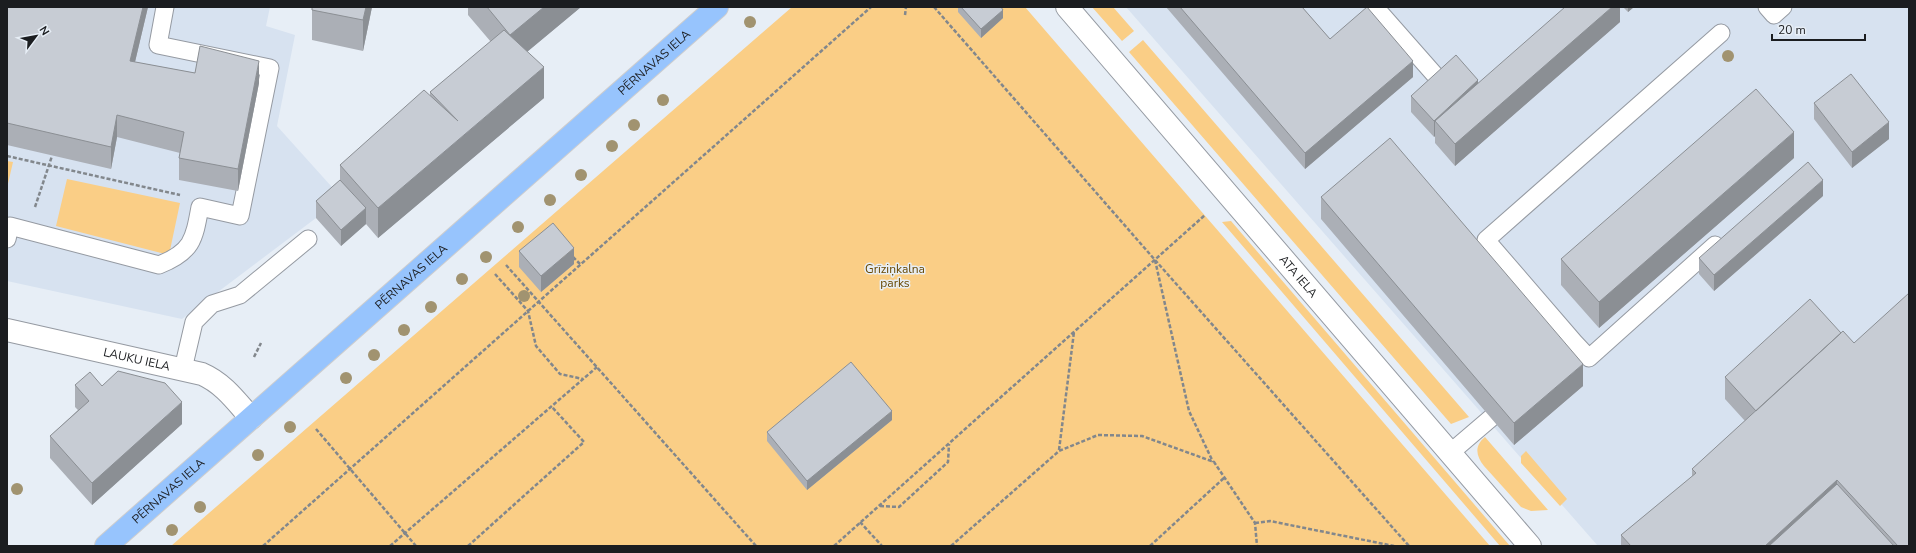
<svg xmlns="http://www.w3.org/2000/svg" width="1916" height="553" font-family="'Nunito Sans',sans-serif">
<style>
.built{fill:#d7e2f0}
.green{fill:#face86}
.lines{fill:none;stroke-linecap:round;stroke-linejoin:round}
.service-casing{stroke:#959aa2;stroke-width:19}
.minor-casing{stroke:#959aa2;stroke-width:24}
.primary-casing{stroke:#cdcdce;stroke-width:24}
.path{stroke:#82878c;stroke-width:2.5;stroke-dasharray:4 2;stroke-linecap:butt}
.service{stroke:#fff;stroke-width:17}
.minor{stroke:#fff;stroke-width:22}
.primary{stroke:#97c4fd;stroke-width:22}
.tree{fill:#a19370}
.wall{fill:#abafb6}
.shaded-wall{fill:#8b8f94}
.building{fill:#c7ccd4;stroke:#8b8f94}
.labels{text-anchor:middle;stroke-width:3;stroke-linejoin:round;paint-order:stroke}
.street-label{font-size:12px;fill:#1b1d20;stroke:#e7eef6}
.park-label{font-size:12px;fill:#684802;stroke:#e7eef6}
</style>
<rect width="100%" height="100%" fill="#e7eef6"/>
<path class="built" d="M7,7H270L266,26L295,35L277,126L340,196L316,218L182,319L7,281Z
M1126,7H1909V546H1598Z"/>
<path class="green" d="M792,7H1025L1490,546H171Z
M1092,7H1113L1134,31L1122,41Z
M1143,40L1469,417L1451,424L1129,52Z
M7,161L13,162L7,188Z
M67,179L180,203L169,255L56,226Z
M1231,221L1510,546H1500L1222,222Z
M1485,437L1548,510L1531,511L1521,507L1484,466C1476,456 1474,446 1485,437Z
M1526,451L1567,499L1560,506L1521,463V456Z"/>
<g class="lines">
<defs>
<path id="service" d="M1375,7L1434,74
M1767,7L1774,15L1783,7
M7,239L10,226L159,265C192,252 194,240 200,207L240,216L270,68L158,45L165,7
M1574,342L1589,358L1715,245
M1558,357L1574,342L1486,240L1721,33
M183,369L194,322L212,304L240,295L308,239
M1450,453L1491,418"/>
<g id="minor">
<path id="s1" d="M1067,7L1530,546"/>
<path id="s2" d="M7,330L202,374C223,383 236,401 251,418"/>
</g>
<g id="primary">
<path id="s3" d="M106,546L717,7"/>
</g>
</defs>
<use href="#service" class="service-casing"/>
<use href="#minor" class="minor-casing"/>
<use href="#primary" class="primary-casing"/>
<path class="path" d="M934,7L1155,260L1409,546
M905,15L906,7
M7,156L180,195
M35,207L52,156
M573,257L580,264
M1155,260L1189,411L1213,462
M506,265L756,546
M495,274L528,311L536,346L560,374L583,379
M254,357L261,343
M316,429L416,546
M1059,450L1074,332
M880,506L899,507L948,462L949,444
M860,522L882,546
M1255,523L1270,521L1394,546
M263,546L871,7
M390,546L597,367
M468,546L584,442L552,407
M834,546L1205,215
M951,546L1059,451L1098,435L1142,436L1214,462L1255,523L1257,546
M1150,546L1225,477"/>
<use href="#service" class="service"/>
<use href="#minor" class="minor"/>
<use href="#primary" class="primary"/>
</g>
<g class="tree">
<circle cx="750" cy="22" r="6"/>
<circle cx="1728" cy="56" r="6"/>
<circle cx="663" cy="100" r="6"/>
<circle cx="634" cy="125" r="6"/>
<circle cx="612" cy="146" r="6"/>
<circle cx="581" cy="175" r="6"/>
<circle cx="550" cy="200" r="6"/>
<circle cx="518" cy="227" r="6"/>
<circle cx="486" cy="257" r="6"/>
<circle cx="462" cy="279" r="6"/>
<circle cx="524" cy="296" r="6"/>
<circle cx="431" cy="307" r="6"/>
<circle cx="404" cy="330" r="6"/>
<circle cx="374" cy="355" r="6"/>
<circle cx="346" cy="378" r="6"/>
<circle cx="290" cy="427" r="6"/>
<circle cx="258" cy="455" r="6"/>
<circle cx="17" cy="489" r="6"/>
<circle cx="200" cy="507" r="6"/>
<circle cx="172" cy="530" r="6"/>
</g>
<path class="wall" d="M7,7H148L135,62L195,73L259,83L238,191L179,180V158L180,153L117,137L111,169L7,145Z
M372,7L363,51L312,40V10Z
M468,7H581L527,52L544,98L378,238L366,224L341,246L316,218V201L340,180V165L430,96V92L491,42L468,15Z
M958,7H1001L1003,18L981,38L958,12Z
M1166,7H1302L1330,39L1413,77L1305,169Z
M1620,7V22L1455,166L1435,143V136L1434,137L1411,112V96L1478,83Z
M1623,7H1634L1628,12Z
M1814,103L1889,139L1852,168L1814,119Z
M1794,158L1599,328L1561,285V259Z
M1909,190V215L1908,213V192Z
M1823,196L1714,291L1699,274V258Z
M1321,197L1583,386L1514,445L1321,219Z
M519,251L574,264L541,292L519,267Z
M1725,377L1909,546H1621V535L1692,477V469L1745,421L1725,399Z
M75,385L102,386L182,424L92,505L50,458V436L78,410L75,407Z
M892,420L807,490L767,441V432Z"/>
<path class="shaded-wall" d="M143,7H148L130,83V61Z
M366,7H372L363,51V20Z
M544,7H581L510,66V35Z
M1612,7H1620V22L1455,166V144Z
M1628,7H1634L1628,12Z
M1003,10V18L981,38V29Z
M259,61V83L238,191V169Z
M1413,61V77L1305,169V153Z
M544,67V98L378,238V208Z
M1478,80V96L1435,121V136L1434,137V121Z
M117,115V137L111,169V147Z
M1889,122V139L1852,168V152Z
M1794,132V158L1599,328V302Z
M1823,180V196L1714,291V275Z
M366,208V224L341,246V230Z
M574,248V264L541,292V276Z
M1583,364V386L1514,445V423Z
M182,402V424L92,505V483Z
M892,411V420L807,490V481Z
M1837,480V506L1793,546H1765Z"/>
<path class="building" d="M7,7H143L130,61L195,73L200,46L259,61L238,169L179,158L184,132L117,115L111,147L7,123Z
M312,7H366L363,20L312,10Z
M487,7H544L510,35Z
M961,7H1001L1003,10L981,29Z
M1180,7H1302L1330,39L1367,7L1413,61L1305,153Z
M1565,7H1612L1455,144L1435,121Z
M504,30L544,67L378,208L340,165L424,90L458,121L430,92Z
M1456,55L1478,80L1434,121L1411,96Z
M1851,74L1889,122L1852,152L1814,103Z
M1756,89L1794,132L1599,302L1561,259Z
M1390,138L1583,364L1514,423L1321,197Z
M1808,162L1823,180L1714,275L1699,258Z
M340,180L366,208L341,230L316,201Z
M553,223L574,248L541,276L519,251Z
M1909,293V546H1898L1837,480L1765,546H1631L1621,535L1696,473L1692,469L1843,331L1854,343Z
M1810,299L1841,333L1756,411L1725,377Z
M851,362L892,411L807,481L767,432Z
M118,371L165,383L182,402L92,483L50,436L89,401L75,385L90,372L102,386Z
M1837,484L1894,546H1769Z"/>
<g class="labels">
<g class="street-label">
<text dy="4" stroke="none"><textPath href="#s3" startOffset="731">PĒRNAVAS IELA</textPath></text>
<text dy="4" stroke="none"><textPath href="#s3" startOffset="407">PĒRNAVAS IELA</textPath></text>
<text dy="4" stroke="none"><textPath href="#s1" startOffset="355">ATA IELA</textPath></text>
<text dy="4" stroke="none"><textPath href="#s2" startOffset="133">LAUKU IELA</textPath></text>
<text dy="4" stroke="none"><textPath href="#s3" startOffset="83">PĒRNAVAS IELA</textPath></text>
</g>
<g class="park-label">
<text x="895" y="273">Grīziņkalna<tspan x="895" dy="14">parks</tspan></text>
</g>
</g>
<rect width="1916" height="553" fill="none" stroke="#1b1d20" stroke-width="16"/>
<g transform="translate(36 36) rotate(58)" stroke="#e7eef6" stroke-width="3" paint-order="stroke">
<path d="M0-3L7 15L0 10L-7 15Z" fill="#1b1d20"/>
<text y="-6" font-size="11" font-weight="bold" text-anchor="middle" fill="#1b1d20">N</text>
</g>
<path d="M1772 34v6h93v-6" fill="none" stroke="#1b1d20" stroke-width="2"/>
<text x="1778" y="34" font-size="12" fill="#1b1d20" stroke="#e7eef6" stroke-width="3" paint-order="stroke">20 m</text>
</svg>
